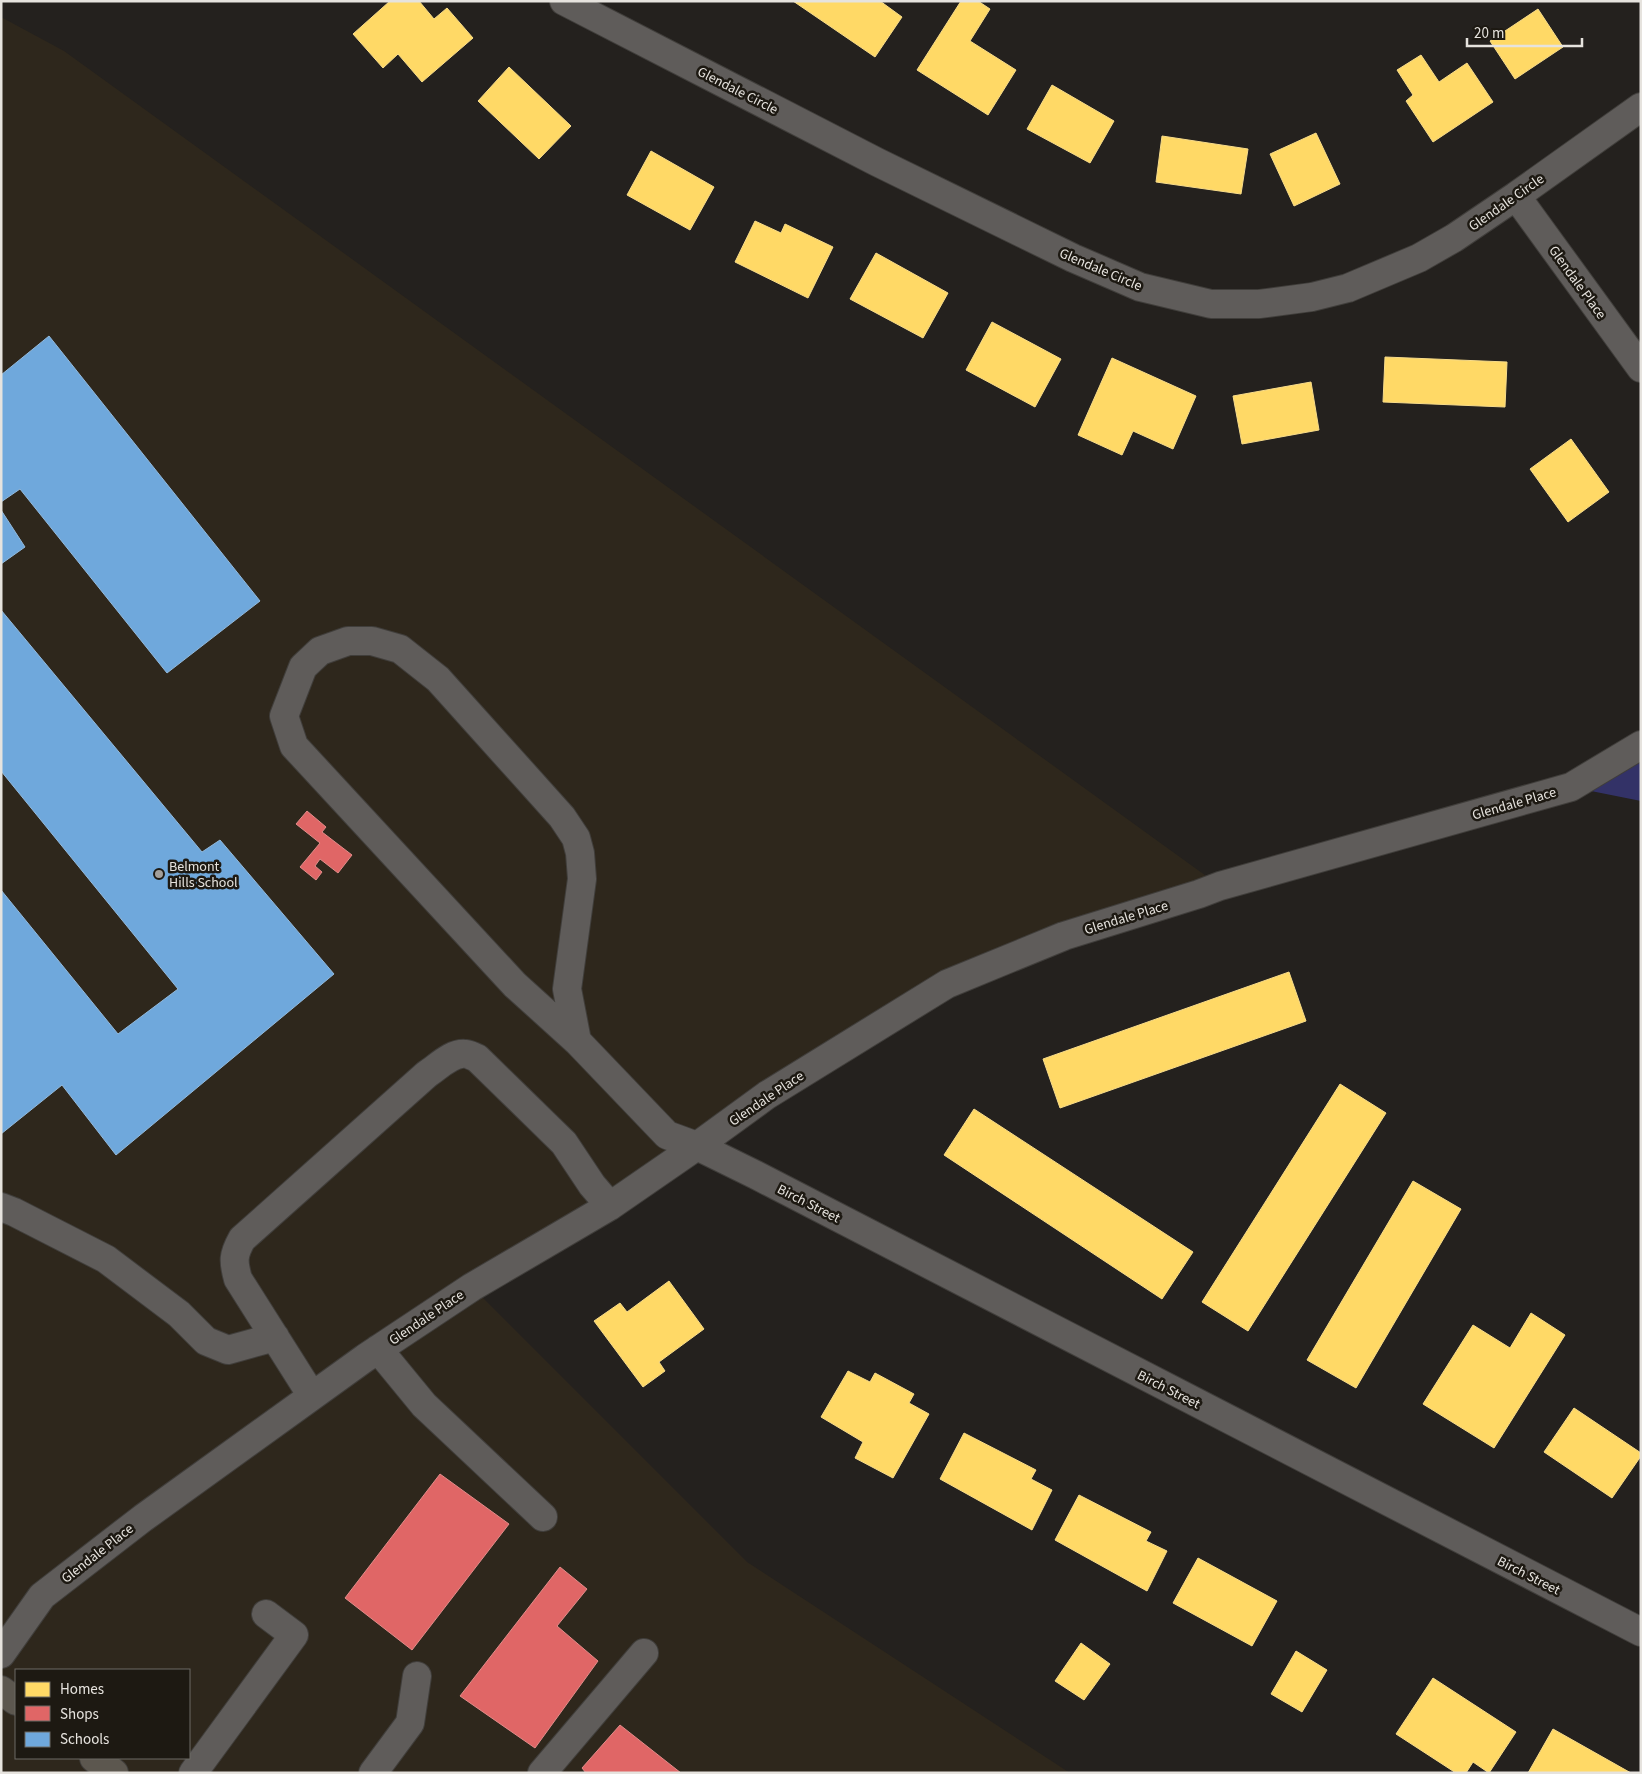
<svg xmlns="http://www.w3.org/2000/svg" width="1642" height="1774" font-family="'Source Sans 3',sans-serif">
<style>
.built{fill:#2e271c;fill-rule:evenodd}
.green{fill:#333267}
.homes{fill:#ffd966;stroke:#f8dc8a}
.shops{fill:#e06666;stroke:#e28c8a}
.schools{fill:#6fa8dc;stroke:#93badd}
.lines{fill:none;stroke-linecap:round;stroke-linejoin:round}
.minor-casing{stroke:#403e3b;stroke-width:30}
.major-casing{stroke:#403e3b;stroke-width:30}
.minor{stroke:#5f5c5a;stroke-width:28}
.major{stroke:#5c574f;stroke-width:28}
.poi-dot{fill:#a29f9b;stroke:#1d1912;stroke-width:2}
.labels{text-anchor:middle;stroke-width:5;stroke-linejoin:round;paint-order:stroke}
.street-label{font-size:14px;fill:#e6e3de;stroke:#1d1912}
.poi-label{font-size:14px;fill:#e6e3de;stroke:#1d1912;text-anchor:start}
</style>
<rect width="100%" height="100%" fill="#24211e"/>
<path class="built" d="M1,17L64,51L1220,886L947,984L472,1287L747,1562L1070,1773H1ZM16,1670H189V1758H16Z"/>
<path class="green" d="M1641,745V801L1571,787Z"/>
<path class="homes" d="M390,1H419L434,19L447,8L473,38L422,82L398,54L383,68L353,34Z
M793,1H880L902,17L875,57Z
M961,1H978L990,9L970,41L1016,70L988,115L917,70Z
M1538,9L1563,47L1515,79L1490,41Z
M1421,55L1439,82L1467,63L1493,102L1433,142L1406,101L1413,95L1397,70Z
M509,67L571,126L539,159L478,101Z
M1052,85L1114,121L1090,163L1027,129Z
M1316,133L1340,184L1294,206L1270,154Z
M1162,136L1248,149L1241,194L1156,182Z
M651,151L714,187L690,230L627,195Z
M755,221L781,233L785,224L833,247L808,298L735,262Z
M876,253L948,293L923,338L850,299Z
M992,322L1061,359L1035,407L966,370Z
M1385,357L1507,362L1505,407L1383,402Z
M1112,358L1196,396L1173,449L1133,431L1122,455L1078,435Z
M1311,382L1319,430L1242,444L1233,396Z
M1571,439L1609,492L1568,522L1530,469Z
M1289,972L1306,1021L1060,1108L1043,1059Z
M1340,1084L1386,1113L1248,1331L1202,1302Z
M974,1109L1193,1252L1162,1299L944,1155Z
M1413,1181L1461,1209L1356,1388L1307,1360Z
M669,1281L704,1329L659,1362L665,1371L643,1387L594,1321L620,1303L627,1312Z
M1531,1313L1565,1335L1494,1448L1423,1404L1473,1325L1510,1348Z
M848,1371L870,1382L875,1373L914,1394L909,1403L929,1414L893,1478L855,1458L863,1442L821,1417Z
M1574,1408L1641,1453V1456L1612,1498L1544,1452Z
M964,1433L1036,1470L1031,1479L1052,1490L1032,1530L940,1479Z
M1079,1495L1151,1532L1146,1541L1167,1551L1147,1591L1055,1540Z
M1198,1558L1277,1601L1252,1646L1173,1603Z
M1081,1643L1110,1664L1084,1700L1055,1681Z
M1296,1651L1327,1670L1302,1712L1271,1694Z
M1433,1678L1516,1732L1489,1773L1473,1762L1466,1773H1456L1396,1734Z
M1553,1729L1631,1773H1528Z"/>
<path class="shops" d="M307,811L326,827L322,832L352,855L338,873L320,859L315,866L322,872L316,880L300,867L320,843L296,824Z
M440,1474L509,1524L412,1650L345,1598Z
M560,1567L587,1589L557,1626L598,1661L535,1748L460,1696Z
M620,1725L681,1773H586L582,1768Z"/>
<path class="schools" d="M49,336L260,601L167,673L20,489L1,502V375Z
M1,510L25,547L1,564Z
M1,610L202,852L220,840L334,974L116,1155L62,1085L1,1134V890L118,1034L178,989L1,771Z"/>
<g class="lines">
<defs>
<path id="minor" d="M564,1L877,162L1073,258L1140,287L1211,304H1259L1312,297L1348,288L1419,258L1454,238L1516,196L1641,107
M1516,196L1641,368
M348,641H372L400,649L438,679L562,817L576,838L580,853L582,879L567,989L577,1041L515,985L294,746L284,716L303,667L320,651Z
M577,1041L667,1135L697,1146L756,1175L1641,1632
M1,1207L14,1212L106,1259L179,1314L206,1341L228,1350L275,1337
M378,1349L424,1405L543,1517
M312,1396L238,1279C233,1261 233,1255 242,1239L427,1074C438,1067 452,1052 466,1054C469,1054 474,1057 477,1058L564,1143L592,1185L610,1206
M1,1654L42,1596L143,1518L365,1358L472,1287L610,1206L697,1146L767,1095L947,984L1064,936L1199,894L1220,886L1571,787L1641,745
M193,1773L294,1635L266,1614
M373,1773L410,1723L417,1676
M542,1773L644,1653"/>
<path id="major" d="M1,1690L16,1701
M94,1758L114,1773"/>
</defs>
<use href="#minor" class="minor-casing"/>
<use href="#major" class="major-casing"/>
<use href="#minor" class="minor"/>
<use href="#major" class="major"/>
</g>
<circle class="poi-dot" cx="159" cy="874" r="5"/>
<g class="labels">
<g class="street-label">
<text transform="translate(738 90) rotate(27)" y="5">Glendale Circle</text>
<text transform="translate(1506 202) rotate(-35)" y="5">Glendale Circle</text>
<text transform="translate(1101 269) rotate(23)" y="5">Glendale Circle</text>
<text transform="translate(1578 282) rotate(54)" y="5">Glendale Place</text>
<text transform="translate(1514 803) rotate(-16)" y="5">Glendale Place</text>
<text transform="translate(1126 917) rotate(-17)" y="5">Glendale Place</text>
<text transform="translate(766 1098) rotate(-34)" y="5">Glendale Place</text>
<text transform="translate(809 1203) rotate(27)" y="5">Birch Street</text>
<text transform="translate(426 1317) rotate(-34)" y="5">Glendale Place</text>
<text transform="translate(1169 1389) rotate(27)" y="5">Birch Street</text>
<text transform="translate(97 1553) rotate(-38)" y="5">Glendale Place</text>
<text transform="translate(1529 1575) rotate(27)" y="5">Birch Street</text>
</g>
<g class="poi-label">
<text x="169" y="871">Belmont<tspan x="169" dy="16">Hills School</tspan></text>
</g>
</g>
<rect width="1642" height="1774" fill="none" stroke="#e6e3de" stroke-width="5"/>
<rect x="15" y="1669" width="175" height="90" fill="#1d1912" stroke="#6d6a64"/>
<rect x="25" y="1682" width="25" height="15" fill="#ffd966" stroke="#6d6a64"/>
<text x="60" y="1694" font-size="15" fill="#e6e3de">Homes</text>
<rect x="25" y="1706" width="25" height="15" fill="#e06666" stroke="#6d6a64"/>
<text x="60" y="1719" font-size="15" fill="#e6e3de">Shops</text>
<rect x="25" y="1732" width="25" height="15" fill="#6fa8dc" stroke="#6d6a64"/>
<text x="60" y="1744" font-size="15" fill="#e6e3de">Schools</text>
<path d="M1467 38v8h115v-8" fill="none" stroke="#e6e3de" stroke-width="2.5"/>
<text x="1474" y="38" font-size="15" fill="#e6e3de" stroke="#1d1912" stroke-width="4" paint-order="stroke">20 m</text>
</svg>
